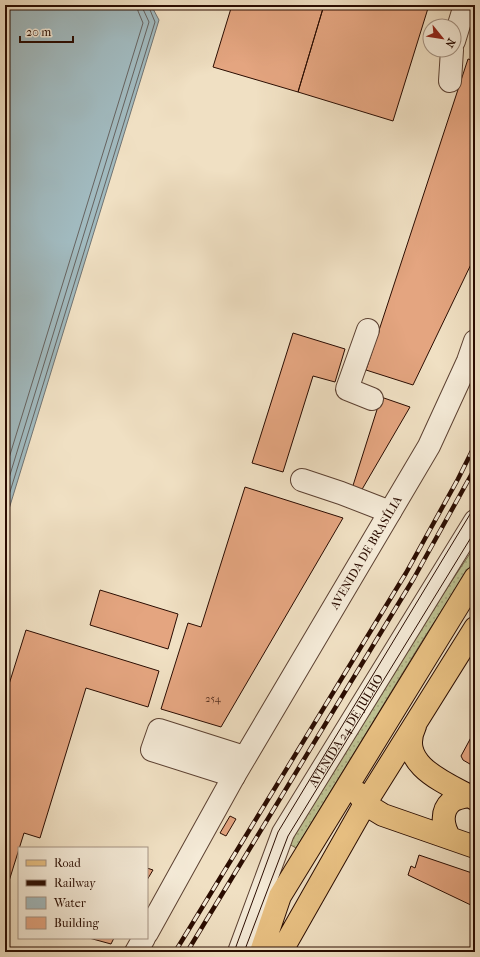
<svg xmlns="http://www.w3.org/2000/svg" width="480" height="957" font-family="'IM FELL French Canon',serif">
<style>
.grass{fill:url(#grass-dots);stroke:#746649}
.water{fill:#a1babf;stroke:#717473}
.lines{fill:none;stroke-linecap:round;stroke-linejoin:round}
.shore{stroke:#666360;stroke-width:1}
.building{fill:#e4a580;stroke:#2a0c01}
.minor-casing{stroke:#5c4132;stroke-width:24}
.major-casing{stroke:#2a0c01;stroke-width:24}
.minor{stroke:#f5ebd8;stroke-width:22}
.major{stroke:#e8c082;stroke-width:22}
.tram{stroke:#2a0c01;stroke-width:1}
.rail-casing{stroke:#2a0c01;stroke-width:4.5}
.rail{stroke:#f5ebd8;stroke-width:3;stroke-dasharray:9;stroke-linecap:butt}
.labels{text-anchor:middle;stroke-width:4;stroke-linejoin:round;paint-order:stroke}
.number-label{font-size:10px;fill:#583221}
.street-label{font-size:12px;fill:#2a0c01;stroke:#f5ebd8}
</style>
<defs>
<pattern id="grass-dots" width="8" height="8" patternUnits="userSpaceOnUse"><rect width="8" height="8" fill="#bdc191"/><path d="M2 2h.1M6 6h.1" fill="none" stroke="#a3a57b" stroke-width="1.8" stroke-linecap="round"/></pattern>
</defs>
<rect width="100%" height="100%" fill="#f0e0c3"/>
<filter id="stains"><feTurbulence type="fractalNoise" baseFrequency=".005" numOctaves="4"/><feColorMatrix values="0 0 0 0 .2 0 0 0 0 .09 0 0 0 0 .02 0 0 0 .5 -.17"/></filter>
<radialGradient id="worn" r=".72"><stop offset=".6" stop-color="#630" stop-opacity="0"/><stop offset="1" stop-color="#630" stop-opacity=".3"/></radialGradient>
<path class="grass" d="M475,546V559L424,638L296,848L289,844L421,627Z"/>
<path class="water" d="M5,5H139L140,6L151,5L159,20L5,522Z"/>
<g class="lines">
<path class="shore" d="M5,471L143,23L138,11L137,5
M5,491L149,22L143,9V5
M5,508L155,22L148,5"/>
</g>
<path class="building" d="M232,5H324L298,92L213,67Z
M324,5H429L393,121L298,92Z
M468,59L475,61V256L413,385L366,370Z
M293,333L345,349L335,382L313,376L283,472L252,463Z
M381,397L410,407L357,498L350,495Z
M245,487L343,518L221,727L161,709L188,623L201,627Z
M100,590L178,614L168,649L90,625Z
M26,630L159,671L148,707L86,688L40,838L24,833L5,894V697Z
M475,730V767L463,760L461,756Z
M230,816L236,819L226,836L220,833Z
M419,855L475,874V907L408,875L411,866L415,868Z
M147,868L153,870L147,880Z
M89,938H114L111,944Z"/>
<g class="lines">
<defs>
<g id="minor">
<path d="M454,41L465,5"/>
<path d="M450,81L452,50"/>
<path d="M368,330L347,389L372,399"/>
<path d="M302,480L341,493L390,512"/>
<path d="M234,776L152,750L159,730L244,757"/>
<path id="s1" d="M147,933L234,776L429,446L468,361L475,341"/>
<path d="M136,952L144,938"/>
<path id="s2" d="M239,952L283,833L475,521"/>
</g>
<path id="major" d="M415,726C396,766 449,784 475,799
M358,793L359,795L365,804L383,815L475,847
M450,838C443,827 440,812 451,802C456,798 464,797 470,796
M261,952L280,896L475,578
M281,952L365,804L475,628"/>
</defs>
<use href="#minor" class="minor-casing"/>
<use href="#major" class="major-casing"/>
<use href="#minor" class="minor"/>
<use href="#major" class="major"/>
<path class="tram" d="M234,952L278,832L475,506
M244,952L288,836L475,531"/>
<defs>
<path id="rail" d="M175,952L406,573L458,479L475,445
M187,952L414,578L475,468"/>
</defs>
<use href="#rail" class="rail-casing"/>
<use href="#rail" class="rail"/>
</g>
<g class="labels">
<g class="number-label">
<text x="213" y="702">254</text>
</g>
<g class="street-label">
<text dy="4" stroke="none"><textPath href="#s1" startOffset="439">AVENIDA DE BRASÍLIA</textPath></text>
<text dy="4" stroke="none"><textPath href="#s2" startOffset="247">AVENIDA 24 DE JULHO</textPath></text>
</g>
</g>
<rect width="480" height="957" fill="none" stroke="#f0e0c3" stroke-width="20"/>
<rect x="6" y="6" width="468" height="945" fill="none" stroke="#2a0c01" stroke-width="2"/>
<rect x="10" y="10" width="460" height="937" fill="none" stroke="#2a0c01"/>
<rect x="18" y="847" width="130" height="92" fill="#f5ebd8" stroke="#a49282"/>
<rect x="26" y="860" width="20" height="6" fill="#e8c082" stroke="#a49282"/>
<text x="54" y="867" font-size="12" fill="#2a0c01">Road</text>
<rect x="26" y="880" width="20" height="6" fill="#2a0c01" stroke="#a49282"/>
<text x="54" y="887" font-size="12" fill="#2a0c01">Railway</text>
<rect x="26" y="897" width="20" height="12" fill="#a1babf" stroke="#a49282"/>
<text x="54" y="907" font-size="12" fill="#2a0c01">Water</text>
<rect x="26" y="917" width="20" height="12" fill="#e4a580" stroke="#a49282"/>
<text x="54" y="927" font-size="12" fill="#2a0c01">Building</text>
<g transform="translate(442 38) rotate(120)"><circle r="19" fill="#f5ebd8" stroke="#a49282"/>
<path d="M0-3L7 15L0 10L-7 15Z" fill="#8f2418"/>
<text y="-6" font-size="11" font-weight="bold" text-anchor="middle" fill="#2a0c01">N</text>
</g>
<path d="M20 36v6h53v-6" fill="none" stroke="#2a0c01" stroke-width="2"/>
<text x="26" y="36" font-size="12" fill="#2a0c01" stroke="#f5ebd8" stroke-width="3" paint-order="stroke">20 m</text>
<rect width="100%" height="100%" filter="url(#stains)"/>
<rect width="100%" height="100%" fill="url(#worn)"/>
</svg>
